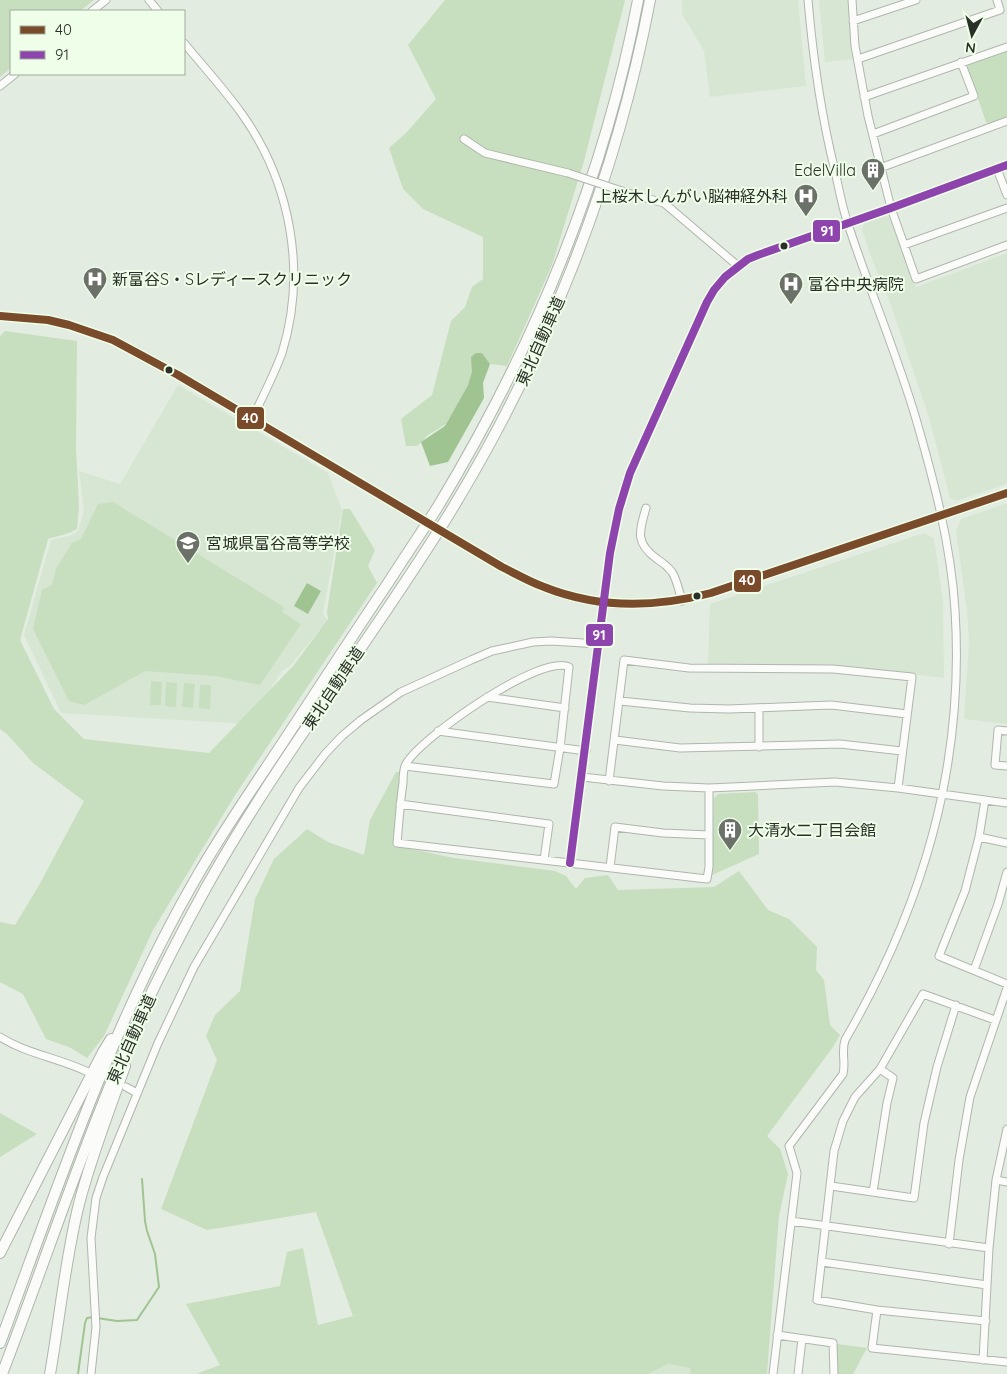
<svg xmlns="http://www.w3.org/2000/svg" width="1007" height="1374" font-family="Quicksand,'Noto Sans JP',sans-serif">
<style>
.built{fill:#d7e6d3}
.green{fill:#c7debf}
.water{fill:#9fc492}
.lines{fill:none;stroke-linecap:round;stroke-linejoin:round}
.stream{stroke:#9fc492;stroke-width:2}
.minor-casing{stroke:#afb6ad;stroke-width:9}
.highway-casing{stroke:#afb6ad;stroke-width:12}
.minor{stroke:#fbfcfa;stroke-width:7}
.highway{stroke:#fbfcfa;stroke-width:10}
.minor-bridge-casing{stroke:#afb6ad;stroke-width:9;stroke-linecap:butt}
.minor-bridge{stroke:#fbfcfa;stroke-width:7}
.bus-1-casing{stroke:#eefee9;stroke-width:11}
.bus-2-casing{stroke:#eefee9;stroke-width:11}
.bus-1{stroke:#7a4b2a;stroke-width:8}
.bus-2{stroke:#8e44ad;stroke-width:8}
.bus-dot{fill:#2a2f28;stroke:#eefee9;stroke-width:2}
.labels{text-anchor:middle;stroke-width:4;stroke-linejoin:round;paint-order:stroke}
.poi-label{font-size:16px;fill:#2a2f28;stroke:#eefee9;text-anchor:start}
.street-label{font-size:16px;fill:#2a2f28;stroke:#eefee9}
.line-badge{stroke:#eefee9;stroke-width:2}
.badge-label{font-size:14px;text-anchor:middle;font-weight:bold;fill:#fff}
</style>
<rect width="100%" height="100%" fill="#e3ece0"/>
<path class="built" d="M682,0H798L806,86L710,97L704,51L682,14Z
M819,0H850L855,59L825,62Z
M885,216L890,217L916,287L1007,253V484L956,501L950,498L928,414L888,297L873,262L862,230L864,223Z
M178,385L328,473L342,510L323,613L327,621L290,666L282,671L247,724L61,713L24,635L51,540L72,535L78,531L84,510L79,471L120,484Z
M1007,503V724L964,719L969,641L967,610L956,531L961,519Z
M924,533L934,538L943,601L944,678L845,666L708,665L710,604Z
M668,1364L690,1368L691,1374H648Z"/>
<path class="green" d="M0,0H94L80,11H11V68L0,77Z
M445,0H625L584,161L552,265L507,366L490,364L482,353L468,385L446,424L428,435L417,446H406L401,419L432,395L451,321L465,307L472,287L483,279V237L423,209L403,189L389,148L406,133L436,99L408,45Z
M1007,50V119L992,124L986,122L967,67L969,63Z
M5,331L77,341L76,448L79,507L77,529L69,533L48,539L20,640L54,709L84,739L209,753L294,665L328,619L327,612L343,509H350L375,550L368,566L377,583L237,792L153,930L104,1036L87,1058L69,1047L46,1039L23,994L0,982V922L15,925L38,887L84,801L33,763L7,734L0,729V336Z
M113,502L284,607L282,612L301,624L260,685L216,676L145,671L84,705L69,701L33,629L42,590L52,585L56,569L72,543L81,539L98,504Z
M151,681L162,682L161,705H150Z
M166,682L177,683L176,707L165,706Z
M184,683L195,684L193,708L182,707Z
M200,685H211L210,709L199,708Z
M396,772H402L393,845L454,858L555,871L566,876L576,889L585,878L608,875L618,890L714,887L739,871L768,910L789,919L817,947L816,970L824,980L830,1025L840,1035L833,1047L767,1136L780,1149L788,1174L779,1216L767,1374H691L690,1368L668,1364L648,1374H196L220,1365L186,1304L280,1286L287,1252L303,1248L318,1325L353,1316L316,1212L207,1230L161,1209L217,1060L206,1036L215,1015L240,991L255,899L274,859L307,829L328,842L364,855L370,820Z
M755,792L758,794L759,854L712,875L714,798L718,794Z
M0,1113L37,1134L0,1157Z
M837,1344L867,1348L853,1374H837Z"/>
<path class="water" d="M476,353H482L490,364L483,383L484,398L448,462L430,466L421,442L445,426L468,385L472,372L471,357Z
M307,583L321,591L308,614L294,606Z"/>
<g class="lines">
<path class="stream" d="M97,1318L117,1321L137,1320L159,1287L155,1254L147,1231L145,1221L142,1179
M78,1374L85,1323L87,1318L93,1317"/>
<defs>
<path id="minor" d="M149,0L158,11
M852,0L855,46L868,116L891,208L916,279L1007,245
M92,11L106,0
M853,21L916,0
M184,43C203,66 224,89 242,114C291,183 307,272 282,353C274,375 262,398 252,419
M858,59L1000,10L997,0
M0,86L15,74
M864,97L1007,47
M873,134L974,96L961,62
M464,139L485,153L568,173
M880,168L1007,121
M997,169L1007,195
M631,194L664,203L738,266
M904,245L1007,208
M0,316L48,320L69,325L113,340L178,375L410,512
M646,508C639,532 635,543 657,559C662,562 668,567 672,572C677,580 679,591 682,601
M460,542C487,558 514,575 543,587C598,610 655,608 711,593L1007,493
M487,697L565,708
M620,701L690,708L729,709L831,705L907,714
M438,731L586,751
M1007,731L998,730L995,765L1007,766
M615,740L680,748L840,744L902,751
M759,747V709
M405,766L554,784L560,748L569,667C541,653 420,738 406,764C403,769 403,777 403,783C400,803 399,823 397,843L707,879L709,867V788
M582,777L663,786L709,788L835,782L898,788L1007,803
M609,781L624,660L689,668L833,669L912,677L898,788
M985,800L979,837L965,891L939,956L1007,984
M400,804L549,824L544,860
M979,837L1007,843
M570,863L610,553L619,509L630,473L707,302L714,290L725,277L748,259L758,255L891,208L1007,165
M610,867L615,827L663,833L709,835
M974,970L998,904L1007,872
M0,1037C27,1054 59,1058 88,1072
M126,1087L137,1093
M996,1180L1007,1182
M831,1186L914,1198L924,1123L937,1067L956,1005
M873,1192L887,1103L893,1078L880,1069
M791,1221L989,1248
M949,1244L959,1160L970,1097L1007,988
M822,1262L987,1285
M877,1310L872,1348L1007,1362
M986,1321L877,1310L817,1300L834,1151L843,1121L855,1097L880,1069L923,994L995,1020
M777,1335L833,1343L834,1374
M983,1360L989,1248L996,1180L1007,1129
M91,1374L96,1327L91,1238L96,1198L103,1177L158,1043L194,967L299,788L325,754L342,736L361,720L401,692L471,660L492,651L533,642L551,641L599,644
M773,1374L797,1173L789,1146L843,1074C846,1062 841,1052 845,1040C923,906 965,765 955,610C951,545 934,481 916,419C897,354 869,289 848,224C842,207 839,189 835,171C821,115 813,58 808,0
M798,1374L802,1339"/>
<path id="highway" d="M0,1253L103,1052L111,1039
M0,1343C59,1184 113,1020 199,873C229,821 264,772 297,721C327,675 357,629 388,583C404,558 421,533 437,508C532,351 604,180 638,0
M2,1374C36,1286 66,1196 101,1108C131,1031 167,958 207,886C278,759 369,643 446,519C544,360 615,184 650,0
M50,1374C60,1317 65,1260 79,1204C91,1157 109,1111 125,1066"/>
</defs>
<use href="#minor" class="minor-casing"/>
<use href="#highway" class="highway-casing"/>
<use href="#minor" class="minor"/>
<use href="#highway" class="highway"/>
<defs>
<path id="minor-bridge" d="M568,173L631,194
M410,512L460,542"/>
</defs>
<use href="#minor-bridge" class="minor-bridge-casing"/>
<use href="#minor-bridge" class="minor-bridge"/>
<defs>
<path id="bus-1" d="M0,316L48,320L69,325L113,340L178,375L502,567C516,574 530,582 544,587C599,609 654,608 711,593L1007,493"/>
<path id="bus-2" d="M570,863L610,553L619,509L630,473L707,302L714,290L725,277L748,259L758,255L891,208L1007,165"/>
</defs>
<use href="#bus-1" class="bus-1-casing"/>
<use href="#bus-2" class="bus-2-casing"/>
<use href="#bus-1" class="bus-1"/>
<use href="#bus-2" class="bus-2"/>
</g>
<defs>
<symbol id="building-pin" viewBox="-11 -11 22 30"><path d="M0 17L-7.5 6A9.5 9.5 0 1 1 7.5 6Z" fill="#6b7168" stroke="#eefee9"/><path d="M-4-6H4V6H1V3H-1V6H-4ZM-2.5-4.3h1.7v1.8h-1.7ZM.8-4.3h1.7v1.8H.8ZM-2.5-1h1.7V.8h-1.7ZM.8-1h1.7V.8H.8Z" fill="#fff"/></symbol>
<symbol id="hospital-pin" viewBox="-11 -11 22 30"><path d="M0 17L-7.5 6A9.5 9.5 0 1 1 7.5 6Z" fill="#6b7168" stroke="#eefee9"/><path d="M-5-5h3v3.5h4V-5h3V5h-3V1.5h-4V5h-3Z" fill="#fff"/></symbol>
<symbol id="school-pin" viewBox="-11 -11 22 30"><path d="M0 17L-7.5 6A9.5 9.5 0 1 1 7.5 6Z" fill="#6b7168" stroke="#eefee9"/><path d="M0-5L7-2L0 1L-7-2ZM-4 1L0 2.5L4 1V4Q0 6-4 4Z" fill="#fff"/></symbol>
</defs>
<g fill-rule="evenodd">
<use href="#building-pin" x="859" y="156" width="28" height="38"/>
<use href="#hospital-pin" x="792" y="182" width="28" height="38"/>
<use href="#hospital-pin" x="81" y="265" width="28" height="38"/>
<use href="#hospital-pin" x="777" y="270" width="28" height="38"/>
<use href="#school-pin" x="174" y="529" width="28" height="38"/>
<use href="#building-pin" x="716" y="816" width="28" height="38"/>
</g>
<g class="bus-dot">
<circle cx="784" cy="246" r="4.5"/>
<circle cx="169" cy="370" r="4.5"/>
<circle cx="697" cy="596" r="4.5"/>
</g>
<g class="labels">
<g class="poi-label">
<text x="856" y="176" text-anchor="end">EdelVilla</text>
<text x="788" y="202" text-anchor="end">上桜木しんがい脳神経外科</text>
<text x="112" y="285">新富谷S・Sレディースクリニック</text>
<text x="808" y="290">富谷中央病院</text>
<text x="206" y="549">宮城県富谷高等学校</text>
<text x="748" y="836">大清水二丁目会館</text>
</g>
<g class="street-label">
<text transform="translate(540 341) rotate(-66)" y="6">東北自動車道</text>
<text transform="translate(333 688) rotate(-56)" y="6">東北自動車道</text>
<text transform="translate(131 1039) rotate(-66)" y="6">東北自動車道</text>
</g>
</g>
<g class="line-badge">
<rect x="812" y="219" width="29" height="24" rx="5" fill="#8e44ad"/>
<rect x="236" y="406" width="29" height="24" rx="5" fill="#7a4b2a"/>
<rect x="733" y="569" width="29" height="24" rx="5" fill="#7a4b2a"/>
<rect x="585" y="623" width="29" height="24" rx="5" fill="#8e44ad"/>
</g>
<g class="badge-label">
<text x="827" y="236">91</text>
<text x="250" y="423">40</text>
<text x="747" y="585">40</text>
<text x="599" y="640">91</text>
</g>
<rect x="10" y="10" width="175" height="65" fill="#eefee9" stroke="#a0ab9c"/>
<rect x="20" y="26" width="25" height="8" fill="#7a4b2a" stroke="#a0ab9c"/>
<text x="55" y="35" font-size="15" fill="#2a2f28">40</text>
<rect x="20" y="51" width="25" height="8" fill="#8e44ad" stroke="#a0ab9c"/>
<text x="55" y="60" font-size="15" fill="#2a2f28">91</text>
<g transform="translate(972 35) rotate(187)" stroke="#eefee9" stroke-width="4" paint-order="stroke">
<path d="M0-4L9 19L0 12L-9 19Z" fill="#2a2f28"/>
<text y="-8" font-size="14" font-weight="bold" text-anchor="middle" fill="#2a2f28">N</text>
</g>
</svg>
